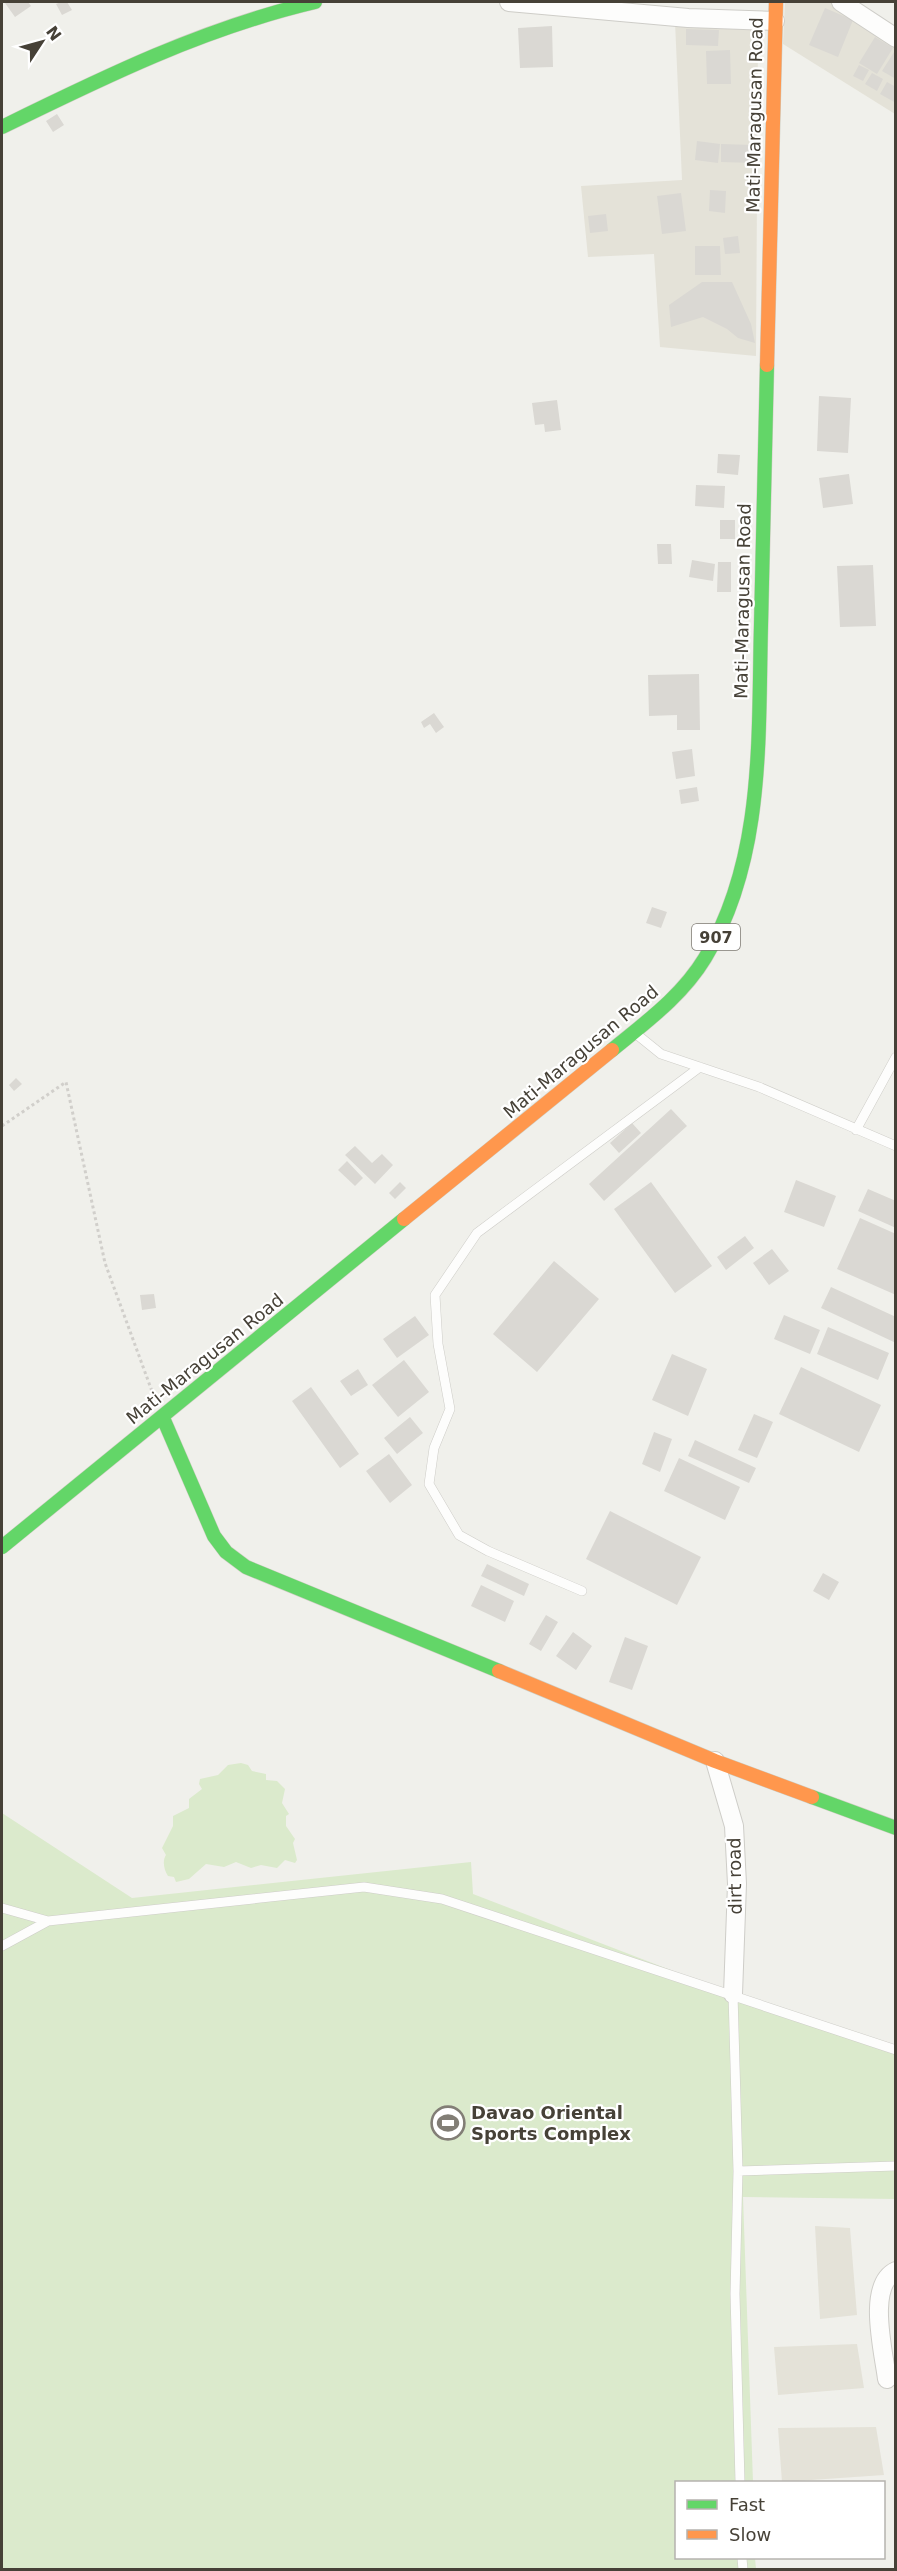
<svg xmlns="http://www.w3.org/2000/svg" width="897" height="2571" font-family="'DejaVu Sans',sans-serif">
<style>
.residential{fill:#e4e2d8}
.green{fill:#dbeacc}
.building{fill:#dad8d3}
.lines{fill:none;stroke-linecap:round;stroke-linejoin:round}
.lane-casing{stroke:#cecdc8;stroke-width:10}
.street-casing{stroke:#cecdc8;stroke-width:20}
.fast-casing{stroke:#cecdc2;stroke-width:15}
.slow-casing{stroke:#cecdc2;stroke-width:15}
.path{stroke:#d1cfcb;stroke-width:3;stroke-dasharray:3 3;stroke-linecap:butt}
.lane{stroke:#fdfdfc;stroke-width:9}
.street{stroke:#fdfdfc;stroke-width:18}
.fast{stroke:#63d668;stroke-width:14}
.slow{stroke:#ff974d;stroke-width:14}
.labels{text-anchor:middle;stroke-width:4.5;stroke-linejoin:round;paint-order:stroke}
.shield{fill:#fff;stroke:#7e7a73;stroke-width:1.5}
.shield-label{font-size:16px;font-weight:bold;fill:#464137}
.street-label{font-size:18px;fill:#464137;stroke:#fff}
.poi-label{font-size:18px;font-weight:bold;fill:#464137;stroke:#fff;text-anchor:start}
</style>
<rect width="100%" height="100%" fill="#f0f0eb"/>
<path class="residential" d="M785,2H833L895,42V114L783,44Z
M675,22L758,29L756,356L660,347L654,254L588,257L581,186L682,180Z
M815,2226L850,2228L857,2315L820,2319Z
M857,2344L864,2388L778,2395L774,2347Z
M876,2427L884,2475L782,2482L778,2428Z"/>
<path class="green" d="M241,1763L248,1765L252,1771L266,1774V1780L277,1781L285,1789L282,1803L289,1814L286,1816V1826L295,1839L293,1843L297,1860L295,1863L285,1860L277,1868L261,1865L251,1868L236,1862L224,1867L206,1864L189,1879L176,1882L174,1877L168,1876C164,1870 162,1861 166,1855L162,1848L173,1826V1816L189,1808V1799L202,1789L199,1784L200,1779L218,1775L228,1765Z
M2,1813L132,1898L471,1862L473,1894L733,1994L895,2050V2199L743,2197L753,2482H676V2558H755L756,2569H2Z"/>
<path class="building" d="M7,2H28L31,6L15,17L5,3Z
M61,2H67L72,10L62,15L56,4Z
M825,8L853,20L838,57L809,45Z
M552,26L553,67L520,68L518,28Z
M686,29L719,30L718,46L686,45Z
M875,37L893,48L877,74L859,63Z
M896,49V79L882,71Z
M730,50L731,84H707L706,51Z
M859,65L869,70L863,81L853,76Z
M872,73L883,79L877,91L865,84Z
M887,82L896,87V103L880,94Z
M57,114L64,125L53,132L46,121Z
M697,141L720,144L718,163L695,160Z
M721,144L753,145V163L721,162Z
M710,190L726,191L725,213L709,211Z
M681,193L686,231L662,234L657,196Z
M606,214L608,231L590,233L588,216Z
M738,236L740,253L725,254L723,238Z
M695,246H720L721,275H695Z
M702,282H732L751,324L755,343L738,338L727,329L703,317L671,327L669,305Z
M819,396L851,398L848,453L817,451Z
M557,400L561,430L545,432L544,424L535,425L532,403Z
M718,454L740,455L738,475L717,473Z
M849,474L853,504L823,508L819,478Z
M696,485L725,486L724,508L695,506Z
M720,520H735V539H720Z
M657,544H671L672,564H658Z
M692,560L715,564L713,581L689,577Z
M718,562H731V592H717Z
M873,565L876,626L840,627L837,566Z
M699,674L700,730H677V715L649,716L648,675Z
M434,713L444,727L436,733L430,724L424,728L421,722Z
M692,749L695,776L676,779L672,752Z
M697,787L699,801L681,804L679,790Z
M652,907L667,912L661,928L646,923Z
M16,1078L22,1084L14,1091L9,1085Z
M671,1109L687,1126L604,1201L589,1184Z
M632,1123L641,1133L619,1153L610,1143Z
M355,1146L372,1163L382,1154L393,1165L375,1184L345,1155Z
M347,1161L363,1178L355,1186L338,1170Z
M796,1180L836,1196L824,1227L784,1212Z
M400,1182L406,1188L395,1199L389,1193Z
M651,1182L712,1266L675,1293L614,1209Z
M868,1189L896,1201V1228L858,1211Z
M860,1218L896,1234V1295L837,1269Z
M745,1236L754,1248L726,1270L717,1257Z
M772,1249L789,1271L769,1285L753,1263Z
M554,1261L599,1299L537,1372L493,1334Z
M831,1287L896,1317V1343L821,1308Z
M154,1294L156,1308L142,1310L140,1295Z
M784,1315L820,1330L810,1354L774,1339Z
M415,1316L429,1335L397,1358L383,1339Z
M828,1327L889,1353L878,1380L817,1354Z
M672,1354L707,1369L688,1416L652,1400Z
M404,1360L429,1392L398,1417L372,1385Z
M801,1367L881,1405L859,1452L779,1414Z
M358,1369L368,1385L351,1396L340,1381Z
M311,1387L359,1454L340,1468L292,1401Z
M754,1414L773,1422L757,1458L738,1450Z
M410,1417L423,1433L397,1454L384,1438Z
M654,1432L672,1439L660,1472L642,1464Z
M695,1440L756,1468L749,1483L688,1456Z
M389,1454L412,1485L390,1503L366,1471Z
M679,1458L740,1487L725,1520L664,1491Z
M610,1511L701,1557L677,1605L586,1559Z
M487,1564L529,1584L524,1596L481,1576Z
M823,1573L839,1582L829,1600L813,1591Z
M481,1585L514,1601L505,1622L471,1606Z
M546,1615L558,1622L541,1651L529,1644Z
M573,1632L592,1646L576,1670L556,1656Z
M625,1637L648,1646L632,1690L609,1682Z"/>
<g class="lines">
<defs>
<path id="lane" d="M635,1033L661,1054L759,1087L896,1146
M856,1130L896,1057
M582,1591L488,1551L459,1535L429,1484L434,1448L450,1409L438,1344L435,1295L477,1233L700,1067
M2,1908L48,1921
M2,1946L48,1921L364,1887L442,1899L896,2050
M733,1994L738,2171L735,2294L740,2482
M738,2171L896,2166
M742,2558L743,2570"/>
<path id="street" d="M509,2L688,18L775,21
M841,2L896,38
M715,1761L734,1826L737,1884L733,1994
M887,2379C884,2353 866,2285 896,2271"/>
<path id="fast" d="M2,127C104,77 204,28 315,2
M612,1050C646,1022 682,996 705,958C765,858 758,736 761,625C763,538 765,452 767,365
M163,1418L214,1536L226,1552L246,1567L499,1671
M2,1547L404,1219
M812,1797L896,1828"/>
<path id="slow" d="M767,365L776,2
M404,1219L612,1050
M499,1671L715,1761L812,1797"/>
</defs>
<use href="#lane" class="lane-casing"/>
<use href="#street" class="street-casing"/>
<use href="#fast" class="fast-casing"/>
<use href="#slow" class="slow-casing"/>
<path class="path" d="M2,1126L66,1082L105,1263L153,1394"/>
<use href="#lane" class="lane"/>
<use href="#street" class="street"/>
<use href="#fast" class="fast"/>
<use href="#slow" class="slow"/>
</g>
<defs>
<symbol id="stadium-ring" viewBox="-11 -11 22 22"><circle r="9.5" fill="#fff" stroke="#827e76" stroke-width="1.5"/><path d="M0-5a6.5 5 0 1 0 0 10a6.5 5 0 1 0 0-10ZM-3.5-1.8h7v3.6h-7Z" fill="#827e76"/></symbol>
</defs>
<g fill-rule="evenodd">
<use href="#stadium-ring" x="429" y="2104" width="38" height="38"/>
</g>
<g class="labels">
<rect class="shield" x="692" y="924" width="48" height="26" rx="4.5"/>
<g class="shield-label">
<text x="716" y="943">907</text>
</g>
<g class="street-label">
<text transform="translate(755 115) rotate(-89)" y="6">Mati-Maragusan Road</text>
<text transform="translate(743 601) rotate(-89)" y="6">Mati-Maragusan Road</text>
<text transform="translate(581 1052) rotate(-40)" y="6">Mati-Maragusan Road</text>
<text transform="translate(205 1359) rotate(-39)" y="6">Mati-Maragusan Road</text>
<text transform="translate(735 1876) rotate(-91)" y="6">dirt road</text>
</g>
<g class="poi-label">
<text x="471" y="2119">Davao Oriental<tspan x="471" dy="21">Sports Complex</tspan></text>
</g>
</g>
<rect width="897" height="2571" fill="none" stroke="#464137" stroke-width="6"/>
<rect x="675" y="2481" width="210" height="78" fill="#ffffff" stroke="#b5b3af" stroke-width="1.5"/>
<rect x="687" y="2500" width="30" height="9" fill="#63d668" stroke="#b5b3af" stroke-width="1.5"/>
<text x="729" y="2511" font-size="18" fill="#464137">Fast</text>
<rect x="687" y="2530" width="30" height="9" fill="#ff974d" stroke="#b5b3af" stroke-width="1.5"/>
<text x="729" y="2541" font-size="18" fill="#464137">Slow</text>
<g transform="translate(42 42) rotate(54)" stroke="#ffffff" stroke-width="4.5" paint-order="stroke">
<path d="M0-4.5L10 22L0 15L-10 22Z" fill="#464137"/>
<text y="-9" font-size="16" font-weight="bold" text-anchor="middle" fill="#464137">N</text>
</g>
</svg>
